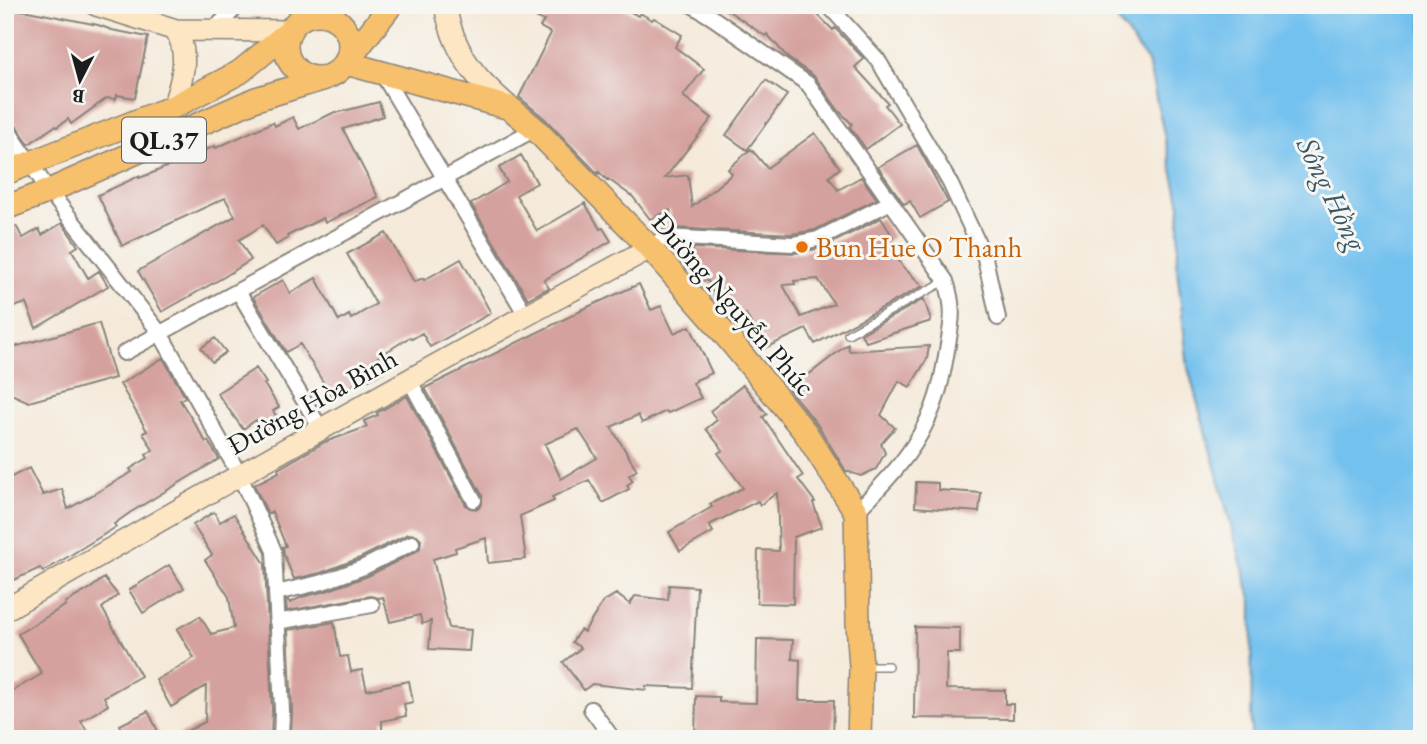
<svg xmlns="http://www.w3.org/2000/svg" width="1427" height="744" font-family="'EB Garamond',serif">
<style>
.water{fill:#73c1ee;stroke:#486e85;stroke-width:2}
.building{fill:#d5a19e;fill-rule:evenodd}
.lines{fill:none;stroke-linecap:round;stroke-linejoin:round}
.lane-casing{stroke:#88837b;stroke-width:10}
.street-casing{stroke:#88837b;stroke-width:18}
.secondary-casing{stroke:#88837b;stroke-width:24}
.primary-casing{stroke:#88837b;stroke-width:26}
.lane{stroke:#fff;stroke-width:7}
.street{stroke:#fff;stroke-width:14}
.secondary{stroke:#fce6c4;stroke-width:21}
.primary{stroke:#f7c06c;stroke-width:23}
.food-dot{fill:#e8710a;stroke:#f6f6f2;stroke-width:2.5}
.labels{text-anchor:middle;stroke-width:6;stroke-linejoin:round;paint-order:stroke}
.shield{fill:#f6f6f2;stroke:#5d5d5c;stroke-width:2}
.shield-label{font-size:26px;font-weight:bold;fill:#1c1c1c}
.food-label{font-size:28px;fill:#c56008;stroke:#f6f6f2;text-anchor:start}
.street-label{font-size:28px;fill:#1c1c1c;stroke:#f6f6f2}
.water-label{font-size:30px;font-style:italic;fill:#3a5666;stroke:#f6f6f2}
</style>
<rect width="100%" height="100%" fill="#f6f6f2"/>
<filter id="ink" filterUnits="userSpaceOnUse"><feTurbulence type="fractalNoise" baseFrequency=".0143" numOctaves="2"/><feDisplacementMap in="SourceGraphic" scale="14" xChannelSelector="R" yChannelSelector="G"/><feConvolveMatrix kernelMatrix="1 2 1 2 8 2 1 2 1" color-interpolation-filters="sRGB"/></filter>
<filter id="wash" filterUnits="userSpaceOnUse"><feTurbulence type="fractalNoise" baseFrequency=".00686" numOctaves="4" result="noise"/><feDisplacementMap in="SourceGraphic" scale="28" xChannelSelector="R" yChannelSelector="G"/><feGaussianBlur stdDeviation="1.57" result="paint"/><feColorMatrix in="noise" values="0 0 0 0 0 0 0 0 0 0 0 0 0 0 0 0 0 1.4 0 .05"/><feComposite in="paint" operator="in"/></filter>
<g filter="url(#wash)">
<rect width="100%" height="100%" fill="#f5eada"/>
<path class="water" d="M1106,5H1422V739H1251L1252,602L1188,368L1177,268L1180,205L1148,62Z"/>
<g id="blocks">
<path class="building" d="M511,5H618L638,16L640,13L652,20L654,18L682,35L675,47L704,69L683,96L712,118L665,178L688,175L692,207L732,174L728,169L751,149L767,168L815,133L840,168L829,177L838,190L861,177L877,199L815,230L792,234L672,228L670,210L650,219L633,197L608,179L607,180L599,172L598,174L545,119L519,97L551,33L540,27L544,21Z
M720,5H808L833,30L835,28L864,59L855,67L888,103L885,105L900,124L866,149L850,127L852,124L839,111L814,76L788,58L767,34L765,36Z
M5,9L28,11L98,25L112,30L148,37L135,98L117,95L116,99L107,98L71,124L68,119L57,127L55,126L29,144L13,121L5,115Z
M766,80L787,95L747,150L726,135Z
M379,102L383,116L343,129L378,197L325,223L323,218L287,236L288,238L276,245L263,225L239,240L251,260L224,277L162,312L138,271L235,216L225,198L122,246L98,195L139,176V178L150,174L215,146L216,148L273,122L275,126L293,117L299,129L335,112L336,113Z
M917,145L948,202L920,218L910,201L904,204L878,167Z
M521,155L537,183L516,195L537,231L585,203L600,229L603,228L611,241L544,280L549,288L528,299L471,204L507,182L499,168Z
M881,218L893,237L887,241L903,267L923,286L815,344L806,329L765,348L746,314L732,321L725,313L720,302H718L708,281L697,280L695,278L696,263H692L693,248L795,253L822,248ZM818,279L834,304L801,317L783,285L795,284L794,281Z
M62,223L78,246L72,250L88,278L99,271L108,286L36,328L26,303L5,310V232L16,226L23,238L39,229L42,235Z
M386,233L414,282L423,278L424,280L461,259L491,313L430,347L422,333L412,339L410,337L375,359L383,372L369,380L367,377L332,397L300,344L286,352L253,297L283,280L290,293L316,278L339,321L349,315L351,319L376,304L347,254Z
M639,284L651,310L661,306L674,333L690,326L712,373L696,380V381L693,383L701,398L668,413L666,411L642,423L638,415L611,427L637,470L629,475L633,481L627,485L629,489L603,503L589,480L552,497L554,501L520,516L526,559L488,563L486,538L455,548L456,552L433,559L449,628L471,630L469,651L429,649L431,621L422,624L420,615L390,622L383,597L379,598L370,596L287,611L286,601L288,600L290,603L302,597L326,591L368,576L417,551L420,548L421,539L417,535L408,534L360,558L320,573L294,579L284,555L283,547L286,546L272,512L268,514L254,485L279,472L278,469L325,442L367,427L364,421L378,415L377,413L407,396L466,505L470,508L478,509L482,504V495L425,388L581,311V310ZM578,429L597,458L561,479L545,444Z
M924,299L931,321L866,342L861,334Z
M99,323L115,378L29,402L11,394L5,377L7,349Z
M215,338L226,352L212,362L201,348Z
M848,344L849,351L929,346L927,359L910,387L899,381L881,415L895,428L881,444L885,453L876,469L861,476L846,471L817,424L789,390Z
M163,358L185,397L180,400L206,442L208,441L219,459L131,512L114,524L116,527L43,572L40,568L5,584V480L29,468L43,495L62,489L68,509L132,472L130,469L148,458L146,455L153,450L143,433L147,431L120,384Z
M256,368L266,383L264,384L279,407L273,411L279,420L263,431L256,420L243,429L217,393Z
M743,385L767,414L763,417L803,476L798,479L815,502L813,503L822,527L794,537L793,604L757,603L758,550L779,551L777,493L760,505L758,501L709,525L713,532L680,551L669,532L712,507L710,504L743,488L718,453L723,450L706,429L717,420L710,411Z
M916,482L938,483V490L981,493L979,512L915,507Z
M214,512L220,522L234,514L265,564L272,710L271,739H171L205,722L206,686L171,707L156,680L194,658L177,629L200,616L211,634L234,628L229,597L205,560L212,555L193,525Z
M169,565L184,588L143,613L129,590Z
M104,578L118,595L102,608L141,676L104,697L108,705L81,721L92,739H5V722L13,717L5,704V695L42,674L18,634L66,605L65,603L91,588Z
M669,585L697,587L692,688L646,686V690L592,684L584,690L563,662L581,648L572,642L580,630L584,632L603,602L616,594L630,604L635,596L668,600Z
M334,622L340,657L348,656L351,672L362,670L367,690L409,681L413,702L404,704L406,716L382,721V739H291L292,710L288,630Z
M915,627L960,628V653H947L946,689L1005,690V704H1013V719L914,718Z
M757,639L793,640L792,659L800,660L799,700H834L833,737L757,736V739H695L696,696L719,697V702L756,703Z
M148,711L162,739H127L120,725Z"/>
</g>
</g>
<g filter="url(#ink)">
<use href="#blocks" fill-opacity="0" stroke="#88837b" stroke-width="2"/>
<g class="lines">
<defs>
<path id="lane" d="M848,334L945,281
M864,666H888"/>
<path id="street" d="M692,5L713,18L808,84L946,281C955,309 952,322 947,350C943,375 938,400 926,423C910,458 882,485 856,512
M828,5L878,60L950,183L985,258L998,318
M213,30L239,5
M381,72L526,315
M5,126L49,191L160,333L239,474L274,551L282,710L281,739
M650,248L665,237L793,244L818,239L891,202
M238,291L321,429
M124,353L535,129
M409,379L474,500
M276,593L323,582L364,567L412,543
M277,622L372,605
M591,709L613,739"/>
<path id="secondary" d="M96,5L176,30L290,31
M445,5C449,28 459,53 474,72C484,85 498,97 510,108
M173,107C182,81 190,55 176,30
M5,610C218,486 433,365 650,248"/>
<path id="primary" d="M391,5L346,63L510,108L535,129L650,248L713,320L805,432L856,512L858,623L861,667L859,739
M286 46a32 32 0 1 1 64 0a32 32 0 1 1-64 0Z
M5,173L173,107L240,72L290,31
M5,208L49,191L256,99L325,78"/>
</defs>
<use href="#lane" class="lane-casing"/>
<use href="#street" class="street-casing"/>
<use href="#secondary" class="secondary-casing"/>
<use href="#primary" class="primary-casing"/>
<use href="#lane" class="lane"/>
<use href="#street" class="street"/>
<use href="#secondary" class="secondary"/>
<use href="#primary" class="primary"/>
</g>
</g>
<circle class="food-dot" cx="802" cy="247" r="7"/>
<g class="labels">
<rect class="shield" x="122" y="117.5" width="84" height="45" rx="5"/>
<g class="shield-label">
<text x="164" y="149">QL.37</text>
</g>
<g class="food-label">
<text x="816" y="257">Bun Hue O Thanh</text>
</g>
<g class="street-label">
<text transform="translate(734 304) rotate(49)" y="10">Đường Nguyễn Phúc</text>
<text transform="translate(312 401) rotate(-29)" y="10">Đường Hòa Bình</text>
</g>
<g class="water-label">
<text transform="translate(1332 194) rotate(64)" y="10">Sông Hồng</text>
</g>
</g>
<rect width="1427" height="744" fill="none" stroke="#f6f6f2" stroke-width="28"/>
<g transform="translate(80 80) rotate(186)" stroke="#f6f6f2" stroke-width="5" paint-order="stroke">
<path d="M0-5L12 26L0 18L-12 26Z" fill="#1c1c1c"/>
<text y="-10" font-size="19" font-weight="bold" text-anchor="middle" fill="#1c1c1c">B</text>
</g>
</svg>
